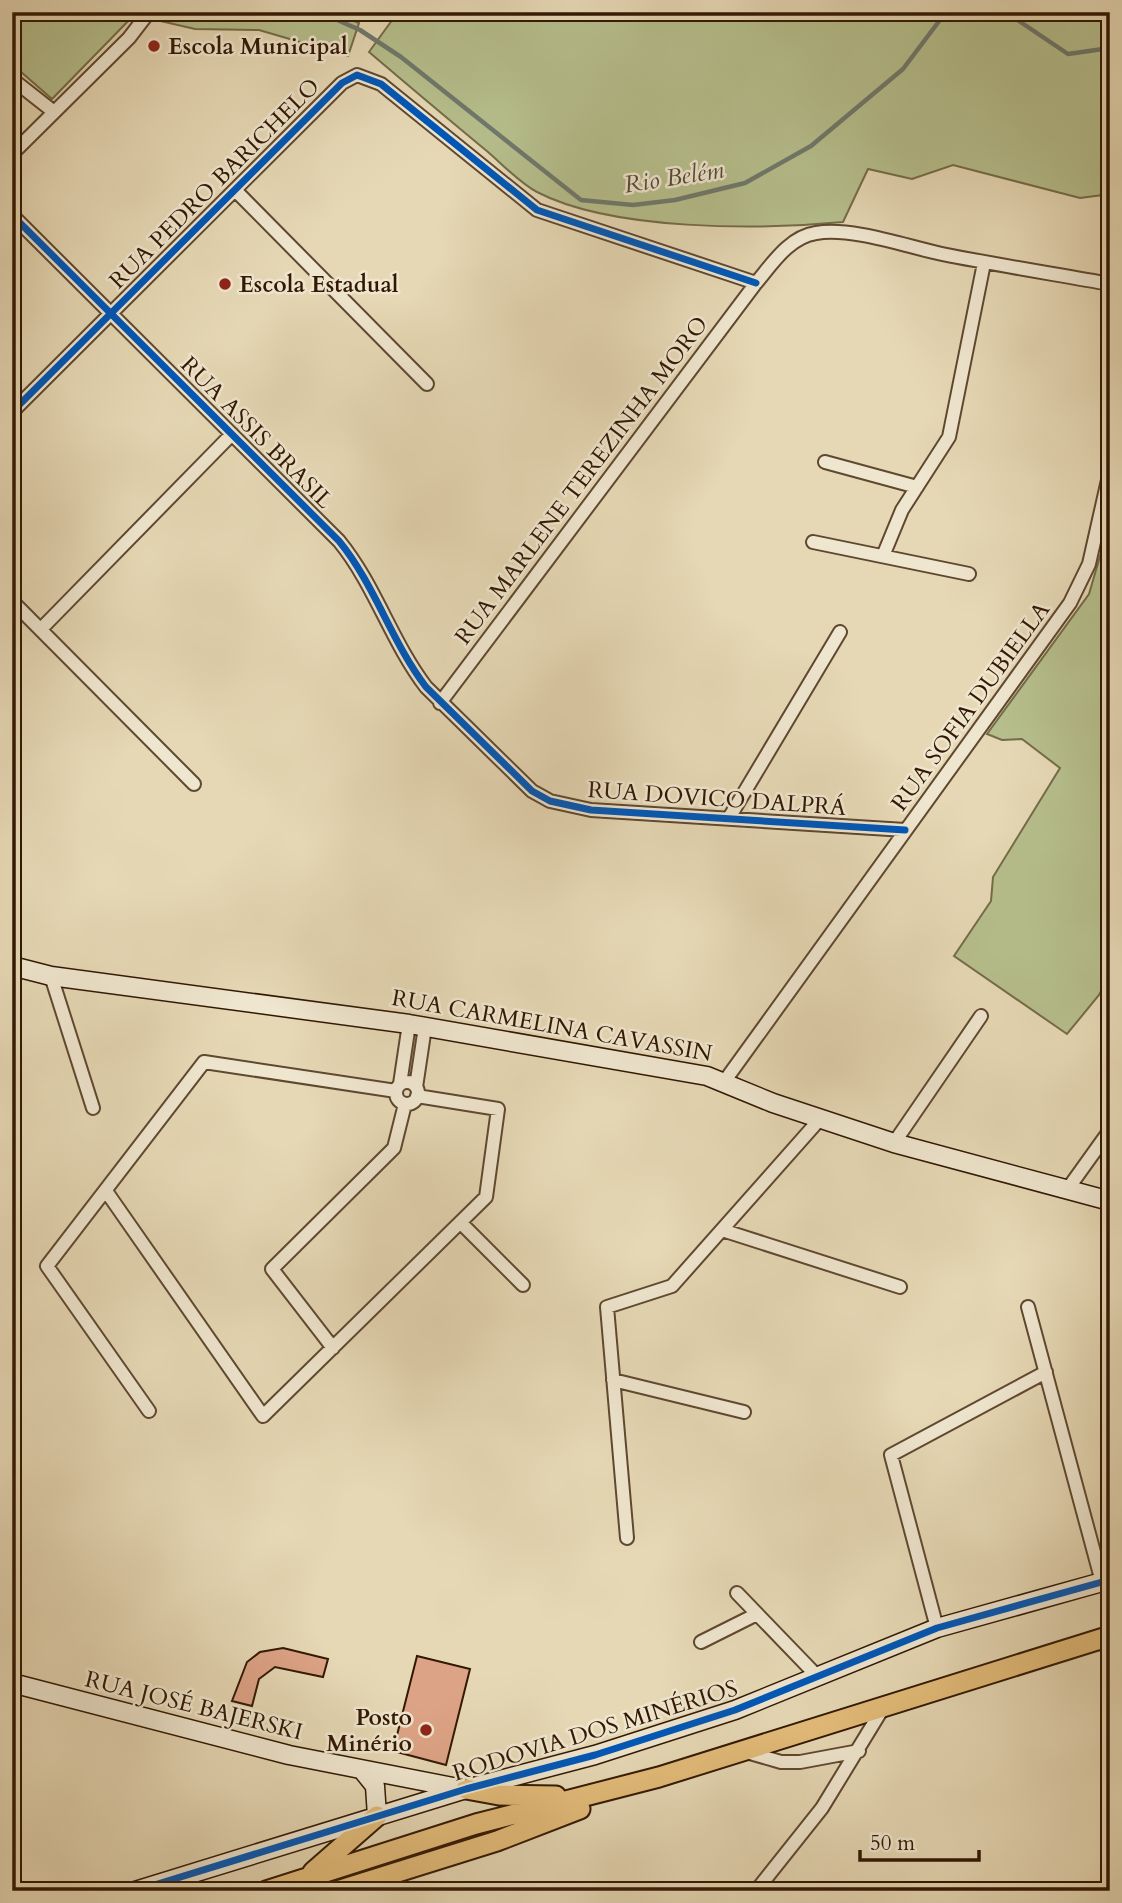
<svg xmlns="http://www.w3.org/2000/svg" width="1122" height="1903" font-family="Cardo,serif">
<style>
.green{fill:#b6bf8d;stroke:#746c48;stroke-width:2}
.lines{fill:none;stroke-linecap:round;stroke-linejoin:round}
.stream{stroke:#6f796c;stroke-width:4.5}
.building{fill:#dda386;stroke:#321803;stroke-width:2}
.street-casing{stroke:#5f4830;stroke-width:16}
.secondary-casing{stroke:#321803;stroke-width:21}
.primary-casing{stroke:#321803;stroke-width:23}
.street{stroke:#efe6cf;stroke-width:12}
.secondary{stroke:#efe6cf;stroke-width:18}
.primary{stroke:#e3bc7a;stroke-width:19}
.cycleway-casing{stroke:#efe6cf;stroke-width:11}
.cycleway{stroke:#0057b8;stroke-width:7}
.poi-dot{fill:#8f2418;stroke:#efe6cf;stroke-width:2.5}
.labels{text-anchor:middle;stroke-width:5;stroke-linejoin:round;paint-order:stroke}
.poi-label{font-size:23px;font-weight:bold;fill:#321803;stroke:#efe6cf;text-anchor:start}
.street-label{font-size:23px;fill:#321803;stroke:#efe6cf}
.water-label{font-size:24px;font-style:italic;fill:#504838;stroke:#efe6cf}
</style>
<rect width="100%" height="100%" fill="#e6d8b5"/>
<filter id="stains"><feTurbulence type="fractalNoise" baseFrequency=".00286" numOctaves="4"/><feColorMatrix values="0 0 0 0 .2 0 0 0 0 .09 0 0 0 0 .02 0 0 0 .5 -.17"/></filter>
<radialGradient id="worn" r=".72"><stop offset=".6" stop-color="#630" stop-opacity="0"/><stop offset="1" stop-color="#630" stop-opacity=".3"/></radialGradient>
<path class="green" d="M48,12H137L52,99L12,64V22Z
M157,12H334L359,23L348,56L259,30L195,29L156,20Z
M398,12H1110V194L1080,198L953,165L912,179L868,169L843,222C760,230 612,231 537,192C520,183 503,165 488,152C448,119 409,86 369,52Z
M1110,522V974L1099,995L1067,1034L954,956L991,901L993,877L1060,768L1022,739L1002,740L987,734L1089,594Z"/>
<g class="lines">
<path class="stream" d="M319,12L360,30L401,57L581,200L633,205L675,200L745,183L811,146L903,69L946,12
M1017,12L1019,21L1068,54L1110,48
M12,13L16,12"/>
</g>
<path class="building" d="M283,1648L328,1659L323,1677L275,1667L259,1679L252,1706L232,1701L247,1662L260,1652Z
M417,1656L470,1669L446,1765L393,1751Z"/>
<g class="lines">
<defs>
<path id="street" d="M375,12H376
M12,79L54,112
M12,154L129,38L149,12
M235,190L427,384
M12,215L339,541C375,585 391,641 426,687L532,791L550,801L591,810L905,830
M12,412L342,83L357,75L381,84L537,210L756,283
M825,462L917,487
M813,542L969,574
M883,556L902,510L949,437L984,263
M12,601L194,784
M41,629L232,434
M440,703L756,283C772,264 789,237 816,233C852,227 905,246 942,254C997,265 1054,274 1110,284
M729,818L840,632
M51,976L93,1108
M724,1082L1070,603L1089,564L1110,471
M396 1093a11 11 0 1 1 22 0a11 11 0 1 1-22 0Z
M400,1084L409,1024
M416,1087L425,1027
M894,1143L981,1016
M1067,1190L1110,1130
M106,1191L263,1416L486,1197L498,1109L417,1096
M461,1223L523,1285
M722,1230L900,1287
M1028,1307L1102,1582L1110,1593
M333,1348L272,1269L394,1148L405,1104
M613,1380L744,1412
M149,1411L47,1266L204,1062L396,1091
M627,1538L607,1307L672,1286L820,1119
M737,1593L818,1677
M937,1628L891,1455L1046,1372
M1104,1638L1110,1658
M701,1642L757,1614
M743,1751L781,1762H800L859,1751
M756,1891L822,1808L883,1708"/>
<path id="secondary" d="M12,966L51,976L409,1024L707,1076L773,1103L894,1143L1110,1201
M12,1683L289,1755L463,1789
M363,1771L375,1786L377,1816
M135,1891L466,1789L595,1755L735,1710L937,1628L1102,1582"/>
<path id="primary" d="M466,1789L499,1795L556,1796
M313,1872L377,1816
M266,1891L476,1824L659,1777L1110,1636
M337,1891L497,1841L580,1809"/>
</defs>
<use href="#street" class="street-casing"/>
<use href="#secondary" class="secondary-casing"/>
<use href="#primary" class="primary-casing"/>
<use href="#street" class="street"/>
<use href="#secondary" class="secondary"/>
<use href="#primary" class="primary"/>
<defs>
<path id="cycleway" d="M12,215L339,541C375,585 391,641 426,687L532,791L550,801L591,810L905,830
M12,412L342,83L357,75L381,84L537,210L756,283
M135,1891L466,1789L595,1755L735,1710L937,1628L1102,1582"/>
</defs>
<use href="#cycleway" class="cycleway-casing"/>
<use href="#cycleway" class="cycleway"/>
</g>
<g class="poi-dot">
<circle cx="154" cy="46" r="7"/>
<circle cx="225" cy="284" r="7"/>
<circle cx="426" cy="1730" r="7"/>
</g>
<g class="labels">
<g class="poi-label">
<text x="168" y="54">Escola Municipal</text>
<text x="239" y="292">Escola Estadual</text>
<text x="412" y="1725" text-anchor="end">Posto<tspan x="412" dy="26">Minério</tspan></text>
</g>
<g class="street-label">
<text transform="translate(214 183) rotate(-45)" y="8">RUA PEDRO BARICHELO</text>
<text transform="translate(257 432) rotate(45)" y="8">RUA ASSIS BRASIL</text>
<text transform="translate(581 480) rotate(-53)" y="8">RUA MARLENE TEREZINHA MORO</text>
<text transform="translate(970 706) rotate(-54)" y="8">RUA SOFIA DUBIELLA</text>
<text transform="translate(717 798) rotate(4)" y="8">RUA DOVICO DALPRÁ</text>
<text transform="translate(552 1025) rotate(10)" y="8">RUA CARMELINA CAVASSIN</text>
<text transform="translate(194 1705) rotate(14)" y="8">RUA JOSÉ BAJERSKI</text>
<text transform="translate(595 1730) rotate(-17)" y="8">RODOVIA DOS MINÉRIOS</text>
</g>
<g class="water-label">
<text transform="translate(674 177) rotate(-9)" y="8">Rio Belém</text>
</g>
</g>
<rect width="1122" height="1903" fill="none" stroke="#e6d8b5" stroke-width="42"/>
<rect x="14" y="14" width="1094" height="1875" fill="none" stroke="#321803" stroke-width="3.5"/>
<rect x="21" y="21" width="1080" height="1861" fill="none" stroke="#321803" stroke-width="2"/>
<path d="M860 1850v10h119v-10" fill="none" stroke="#321803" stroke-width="3.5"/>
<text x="870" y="1850" font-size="21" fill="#321803" stroke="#efe6cf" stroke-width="5" paint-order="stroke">50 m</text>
<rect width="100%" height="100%" filter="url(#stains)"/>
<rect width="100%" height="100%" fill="url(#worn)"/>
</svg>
